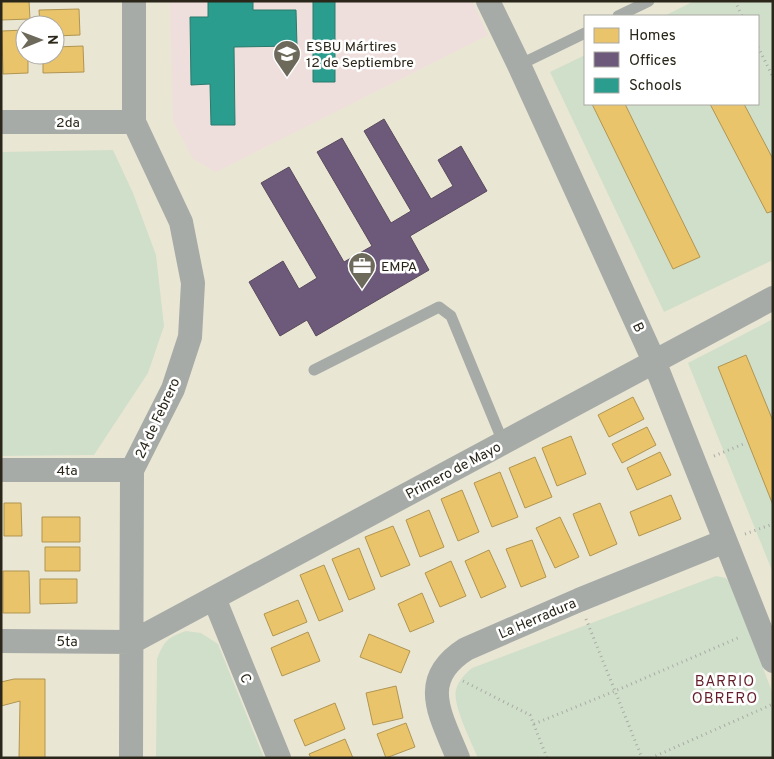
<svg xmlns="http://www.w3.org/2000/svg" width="774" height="759" font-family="Overpass,sans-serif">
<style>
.education{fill:#efdfdc}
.green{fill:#d0dfca}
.homes{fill:#e9c46a;stroke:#b09552}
.offices{fill:#6d597a;stroke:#594a5d}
.schools{fill:#2a9d8f;stroke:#2a7a6c}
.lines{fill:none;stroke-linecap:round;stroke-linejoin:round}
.path{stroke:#a9aba4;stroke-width:3;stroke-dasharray:1 4;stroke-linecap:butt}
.service{stroke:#a6aba7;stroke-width:11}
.minor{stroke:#a6aba7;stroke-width:24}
.labels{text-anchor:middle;stroke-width:5;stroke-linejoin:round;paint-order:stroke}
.poi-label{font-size:14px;fill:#2a271a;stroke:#fff;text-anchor:start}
.street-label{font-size:14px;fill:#2a271a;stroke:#fff}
.neighbourhood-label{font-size:15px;letter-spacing:1px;fill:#651f2b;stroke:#fff}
</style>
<rect width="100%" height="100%" fill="#eae6d4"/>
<path class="education" d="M170,1H472L488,35L216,172L193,159L173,121Z"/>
<path class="green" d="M694,1H773V260L664,312L550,72L585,55V104H758V16H664Z
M113,150L133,193L156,255L164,326L148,373L94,455L1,456V152Z
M773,319V573L688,363Z
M716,576L726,578L731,585L773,694V758H478C472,744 452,704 456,690C458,681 465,674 472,668Z
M186,631L201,633L218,644L264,758H156L157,659C164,641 168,637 186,631Z"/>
<path class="homes" d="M1,1H29L30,19L1,20Z
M79,9L80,35L55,36V25H40L39,10Z
M25,30V55H28V73L3,74L2,31Z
M83,46L84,72L43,73V55H55V47Z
M592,104H625L700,257L673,269Z
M710,104H744L773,159V211L767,213Z
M746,355L773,421V505L718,367Z
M633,397L644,419L609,437L598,415Z
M647,427L656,445L622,463L612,444Z
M571,436L586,474L557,486L542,448Z
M660,452L671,475L637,490L627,468Z
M535,457L552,497L525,508L509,468Z
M500,472L518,517L492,527L474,483Z
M462,490L479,532L458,541L441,499Z
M671,495L681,519L639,536L630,512Z
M4,503H21L22,536H4Z
M600,503L617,544L590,556L573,514Z
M429,510L444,547L420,557L406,520Z
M42,517H80V542H42Z
M560,517L579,557L555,568L536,528Z
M393,526L410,565L381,577L365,537Z
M532,540L546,577L521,587L506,549Z
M45,547H80V571H45Z
M359,548L375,589L349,600L332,559Z
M489,550L506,587L481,598L465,561Z
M451,561L466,596L440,607L425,573Z
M324,565L343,611L319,621L300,575Z
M3,571H29L30,613H3Z
M40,579H77V603L40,604Z
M422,593L434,622L410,632L398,604Z
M298,600L307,622L273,636L264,614Z
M308,632L320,661L282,676L271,648Z
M369,634L410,651L401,673L360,657Z
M14,679H45V758H19L20,701L1,706V682Z
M396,686L403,718L373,725L366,693Z
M335,703L345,729L305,746L294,720Z
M406,723L415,747L386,758L377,734Z
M345,739L353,758H311L309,754Z"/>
<path class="offices" d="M384,119L431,199L453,186L438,160L461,146L487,191L410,236L429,270L316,336L307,320L280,336L249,282L283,261L299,289L317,278L261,183L289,167L344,262L372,246L317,152L342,138L391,223L411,211L364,131Z"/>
<path class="schools" d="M208,1H253V10H296L297,46L234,47L235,125H211L210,84L191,85L190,17H208Z
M313,1H335V82H313Z"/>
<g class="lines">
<path class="path" d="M735,1L742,16
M758,47L773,77
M714,456L746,443
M745,534L773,524
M586,619L642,758
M463,681L530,715L547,758
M534,724L615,691L740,637
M651,758L773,704"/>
<path class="service" d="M618,16L649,1
M519,65L585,33
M314,370L439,307L451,316L503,442"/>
<path class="minor" d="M488,1L519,65L654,361L773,661
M1,122H134
M1,470H132
M214,598L279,758
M1,641L132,642L773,298
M131,758L132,470L173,389L190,337L193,283L181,222L134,122V1
M458,758C441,715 417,680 466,649L579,600L725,541"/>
</g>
<defs>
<symbol id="school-pin" viewBox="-11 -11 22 30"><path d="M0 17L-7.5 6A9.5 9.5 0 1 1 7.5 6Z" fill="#6d6a5b" stroke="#fff"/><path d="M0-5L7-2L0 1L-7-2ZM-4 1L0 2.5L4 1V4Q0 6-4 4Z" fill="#fff"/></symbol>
<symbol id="office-pin" viewBox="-11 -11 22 30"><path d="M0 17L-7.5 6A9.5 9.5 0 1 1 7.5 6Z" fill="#6d6a5b" stroke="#fff"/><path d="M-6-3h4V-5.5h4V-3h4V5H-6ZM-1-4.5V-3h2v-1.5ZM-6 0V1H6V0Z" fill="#fff"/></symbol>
</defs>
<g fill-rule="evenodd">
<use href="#school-pin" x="271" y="38" width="32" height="43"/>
<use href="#office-pin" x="346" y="250" width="32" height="43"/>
</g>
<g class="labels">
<g class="poi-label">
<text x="306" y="51">ESBU Mártires<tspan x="306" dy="16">12 de Septiembre</tspan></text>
<text x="381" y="271">EMPA</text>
</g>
<g class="street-label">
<text x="68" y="127">2da</text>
<text transform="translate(639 327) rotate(65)" y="5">B</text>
<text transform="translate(157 418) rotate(-65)" y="5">24 de Febrero</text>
<text x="67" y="475">4ta</text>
<text transform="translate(453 470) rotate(-28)" y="5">Primero de Mayo</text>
<text transform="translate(537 618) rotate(-23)" y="5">La Herradura</text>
<text transform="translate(67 641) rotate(1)" y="5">5ta</text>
<text transform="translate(246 678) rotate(68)" y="5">C</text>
</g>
<g class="neighbourhood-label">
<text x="725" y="686">BARRIO<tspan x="725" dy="17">OBRERO</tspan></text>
</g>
</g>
<rect width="774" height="759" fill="none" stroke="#2a271a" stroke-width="5"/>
<rect x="584" y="15" width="175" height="90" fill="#ffffff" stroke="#aaa9a3"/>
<rect x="594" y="28" width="25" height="15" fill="#e9c46a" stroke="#aaa9a3"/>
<text x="629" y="40" font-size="15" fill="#2a271a">Homes</text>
<rect x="594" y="52" width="25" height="15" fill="#6d597a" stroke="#aaa9a3"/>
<text x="629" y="65" font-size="15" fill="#2a271a">Offices</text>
<rect x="594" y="78" width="25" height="15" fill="#2a9d8f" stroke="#aaa9a3"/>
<text x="629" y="90" font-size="15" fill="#2a271a">Schools</text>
<g transform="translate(40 40) rotate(89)"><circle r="24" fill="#ffffff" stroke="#aaa9a3"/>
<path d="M0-4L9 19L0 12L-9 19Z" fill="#6d6a5b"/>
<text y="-8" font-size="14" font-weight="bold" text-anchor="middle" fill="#2a271a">N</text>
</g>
</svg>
